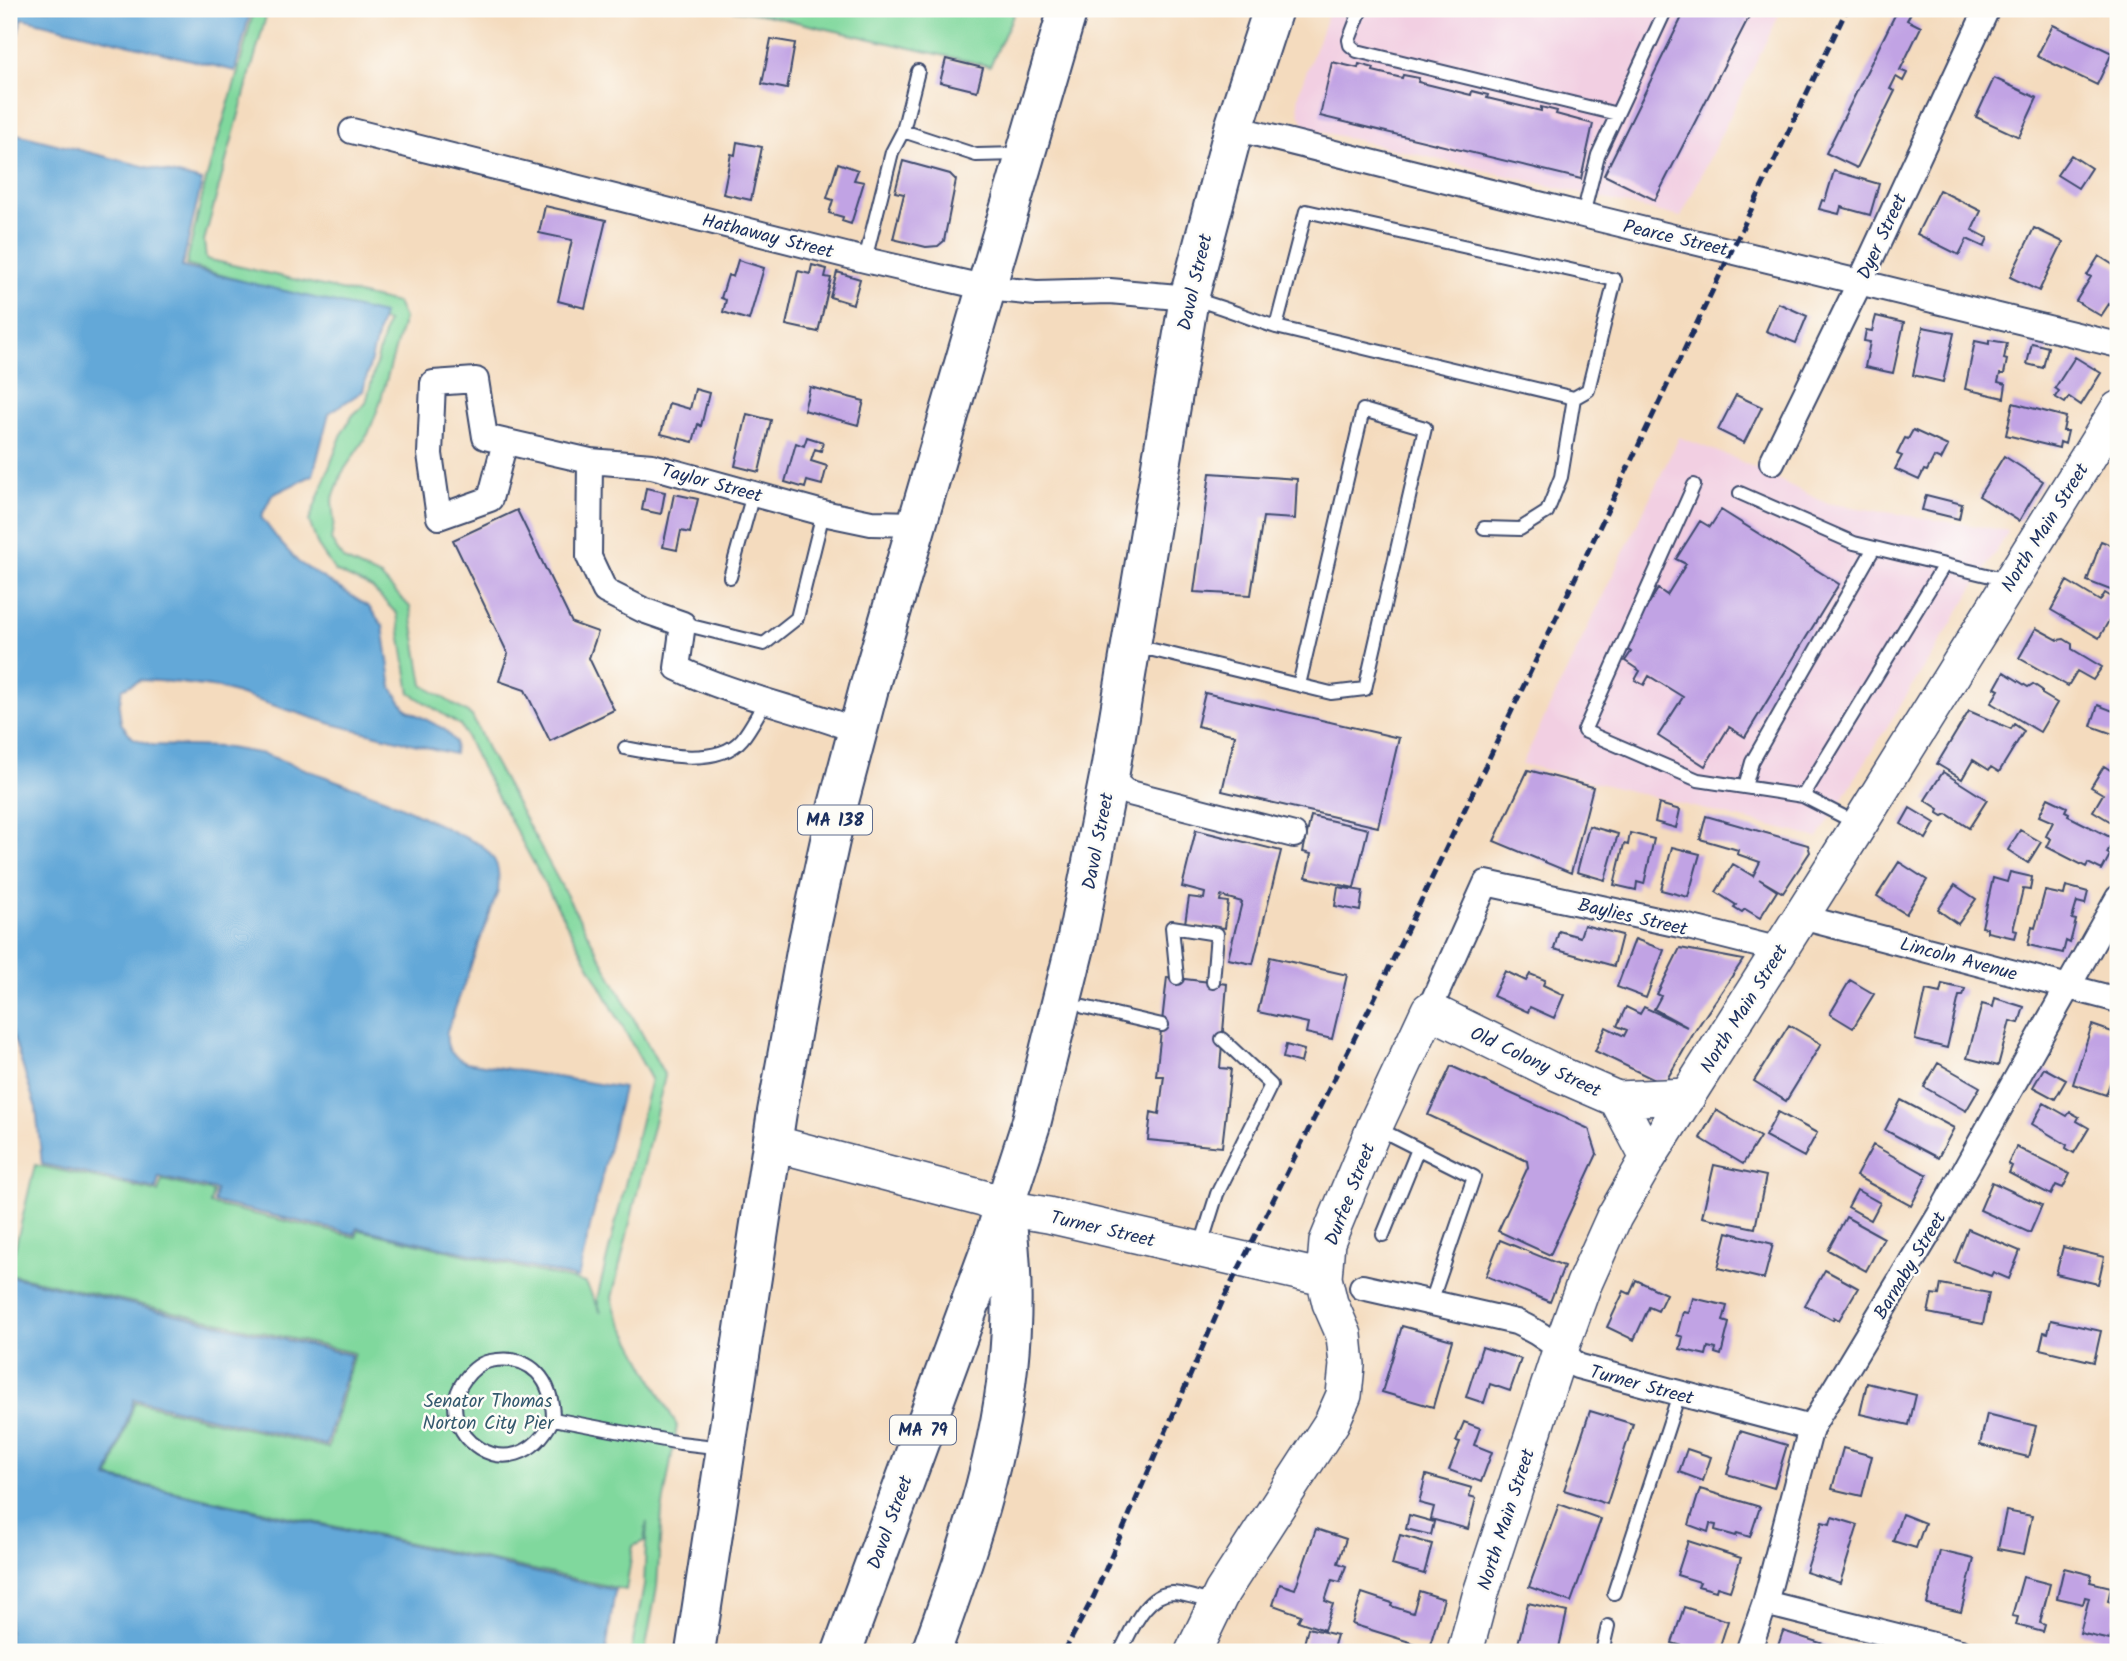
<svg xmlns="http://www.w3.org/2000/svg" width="2127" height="1661" font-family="Kalam,sans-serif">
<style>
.built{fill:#f2cfe2}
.green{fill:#80d89d;stroke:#4e847e;stroke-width:2}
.water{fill:#63a8d8;stroke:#3f6c9b;stroke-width:2}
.building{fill:#c1a3e4}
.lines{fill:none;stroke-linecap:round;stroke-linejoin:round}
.service-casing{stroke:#3c496c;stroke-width:16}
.minor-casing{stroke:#3c496c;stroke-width:28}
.secondary-casing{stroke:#3c496c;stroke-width:38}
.trunk-casing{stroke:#3c496c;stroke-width:42}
.service{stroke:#fff;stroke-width:12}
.minor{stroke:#fff;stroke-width:24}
.secondary{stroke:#fff;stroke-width:35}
.trunk{stroke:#fff;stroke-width:38}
.rail{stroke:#1b2f5e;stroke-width:5;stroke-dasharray:10 5;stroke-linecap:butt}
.labels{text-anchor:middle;stroke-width:5;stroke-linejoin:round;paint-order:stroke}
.shield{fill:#fdfcf7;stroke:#5f6c8c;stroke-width:2}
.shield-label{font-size:18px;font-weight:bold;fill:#1b2f5e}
.street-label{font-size:19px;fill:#1b2f5e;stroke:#fdfcf7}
.park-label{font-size:19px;fill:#34596e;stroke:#fdfcf7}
</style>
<rect width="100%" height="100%" fill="#fdfcf7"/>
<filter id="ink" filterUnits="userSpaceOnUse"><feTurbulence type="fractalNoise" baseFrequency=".0143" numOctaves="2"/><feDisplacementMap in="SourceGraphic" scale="14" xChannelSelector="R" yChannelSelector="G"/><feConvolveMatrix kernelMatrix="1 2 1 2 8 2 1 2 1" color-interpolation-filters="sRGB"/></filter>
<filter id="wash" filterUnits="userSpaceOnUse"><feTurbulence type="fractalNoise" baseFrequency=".00686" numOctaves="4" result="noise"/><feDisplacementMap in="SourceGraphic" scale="28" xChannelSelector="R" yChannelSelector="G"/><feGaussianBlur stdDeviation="1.57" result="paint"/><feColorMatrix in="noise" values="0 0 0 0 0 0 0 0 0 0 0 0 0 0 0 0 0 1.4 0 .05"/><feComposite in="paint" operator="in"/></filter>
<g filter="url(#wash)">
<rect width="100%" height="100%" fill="#f4dbbe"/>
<path class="built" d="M1330,9H1782L1681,217L1314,130L1304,124L1299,113L1298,102L1300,89Z
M1679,437L1734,458L1826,503L2009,531L1818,838L1522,764Z"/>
<path class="green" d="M254,9H268L204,241L206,259L397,303L404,318L379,406L368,434L342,473L332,501L334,522L331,540L344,560L381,577L410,607L423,685L472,716L489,753L665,1076L612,1298L616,1312L677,1426L662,1511L657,1587L645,1652H631L644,1586L647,1522L644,1541L633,1546L626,1590L109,1477L135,1402L328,1448L354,1353L9,1274L35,1165L158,1192L162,1180L213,1192L210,1204L356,1237L359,1230L586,1283L601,1313L597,1299L651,1079L477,759L461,726L410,693L397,614L372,588L335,571L318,546L309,521L343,431L353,415L366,403L387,322L186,265L207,176L238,72Z
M726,9H1016L990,66L766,15Z"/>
<path class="water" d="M9,9H251L235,71L22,18L9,68Z
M9,132L202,181L182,267L383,314L363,391L329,413L313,475L272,495L261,517L280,542L298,562L369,607L383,626L392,688L406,709L444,729L455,742L454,754L332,724L219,688L173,682L140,680L122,689L119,707L121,723L133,738L152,745L222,747L264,754L386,799L481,845C498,860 500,868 498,891L447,1031C445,1048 450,1055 466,1062L623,1088L578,1278L357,1228L355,1234L214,1202L216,1190L159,1177L156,1189L42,1164L36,1108L9,1024Z
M9,1276L351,1355L326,1445L134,1399L107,1478L615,1590L606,1652H9Z"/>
<g id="blocks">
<path class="building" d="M1686,9H1753L1655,200L1604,175Z
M1898,9H1913L1907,20L1921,27L1900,70L1907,73L1903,81L1896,77L1890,89L1895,91L1857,168L1826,153Z
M2053,25L2112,53L2097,85L2037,56Z
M771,39L795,43L787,89L762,84Z
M946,59L983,68L977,91L940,82Z
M1332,62L1358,68L1359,64L1374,68L1373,71L1402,78L1403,75L1419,78L1418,82L1471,95L1472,91L1488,95L1487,98L1541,111V107L1557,111L1556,114L1593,124L1581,179L1320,116Z
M1994,78L2037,98L2019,137L1976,117Z
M737,142L762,147L751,200L723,194L731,154L735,155Z
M2071,155L2091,168L2078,188L2057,175Z
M903,161L950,174L956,180L944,241L938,246L926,247L893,239L904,194L895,192Z
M838,163L858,170L854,180L864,182L851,224L842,221L843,217L829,213L833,200L827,198Z
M1834,171L1879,184L1870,215L1841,207L1839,214L1819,209L1822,200L1825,201Z
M1939,190L1981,211L1972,230L1988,238L1984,247L1967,239L1959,255L1917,234Z
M545,206L606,220L585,308L558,301L572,240L539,233Z
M2034,228L2063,242L2039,291L2010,277Z
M2099,256L2118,268V310L2109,304L2101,316L2076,301L2091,277L2087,275Z
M738,260L764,268L749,320L723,312L726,300L721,298L728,275L733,277Z
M812,265L827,269L825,277L831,278L818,332L786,325L798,271L810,274Z
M837,272L860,279L853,304L830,297Z
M1778,303L1807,316L1796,343L1766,331Z
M1876,316L1904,323L1893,373L1865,367L1870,342L1864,341L1866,330L1872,331Z
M1923,327L1954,333L1943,382L1913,375Z
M1989,340L2007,343L2004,359L2007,360L2004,374H2000L1998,382L2006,384L2004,398L1965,389L1975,341L1989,344Z
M2032,343L2048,347L2043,368L2027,364Z
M2075,357L2101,373L2081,405L2069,397L2065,403L2055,397L2059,391L2055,388Z
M810,387L864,401L858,425L804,410Z
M695,389L709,393L701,426L698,424L693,442L661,434L669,403L690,409Z
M1736,395L1762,407L1744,443L1718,430Z
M2013,403L2066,417L2063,431H2068L2065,444L2060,442L2059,448L2006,435Z
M747,414L771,420L759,472L735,466Z
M1913,430L1948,446L1941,460L1934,457L1927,471L1924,470L1919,480L1895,469L1902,456L1897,454L1905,438L1908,439Z
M807,437L823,442L821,451L815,449L811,461L827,466L822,485L807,481L805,488L785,482L796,443L804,446Z
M2004,456L2043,481L2019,521L1979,496Z
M1210,473L1297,479L1295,519L1263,517L1251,595L1194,592Z
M646,488L665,492L661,514L642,510Z
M674,494L698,499L690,533L681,531L677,550L663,547Z
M1926,495L1962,504L1959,519L1922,510Z
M517,510L572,623L598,632L589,658L614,710L550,741L525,690L499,681L508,654L453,540Z
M1721,510L1839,584L1745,737L1729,727L1705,766L1658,736L1683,697L1649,676L1644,685L1635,680L1640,671L1625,661L1631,652L1622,646L1658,589L1667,595L1686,564L1676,559L1700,521L1710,527Z
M2101,541L2116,547L2118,541V593L2087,581Z
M2067,581L2100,601L2105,593L2118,601V605L2099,638L2051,610Z
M2036,628L2058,640L2064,639L2072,644V649L2102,667L2093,680L2077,671L2068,686L2019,658Z
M2004,672L2028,687L2033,684L2042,690V694L2057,703L2040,732L1991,703L1999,690L1995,688Z
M1205,693L1399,738L1378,827L1222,791L1235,735L1197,726Z
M2118,698V721L2113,734L2091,726L2098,705L2113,711Z
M1969,711L2011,729L2014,724L2024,731L1999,772L1991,767L1989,770L1973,760L1962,779L1937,764Z
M2104,766L2115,773L2118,768V826L2093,811L2103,794L2091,787Z
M1528,770L1593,787L1571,873L1494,841Z
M1943,772L1987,800L1969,828L1947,814L1943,816L1938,813L1939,809L1925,800Z
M2048,798L2067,807L2065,811L2069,813L2068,816L2114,839L2107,853L2110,855L2102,870L2088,863L2086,867L2047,847L2051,839L2046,836L2053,822L2039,816Z
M1659,804L1680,810L1676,828L1655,822Z
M1910,808L1935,823L1926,839L1901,824Z
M1311,816L1368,829L1354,888L1306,877L1311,854L1303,852Z
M1706,816L1808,845L1810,852L1783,893L1759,879L1777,891L1760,918L1745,909L1742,912L1734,907L1736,905L1716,892L1733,864L1753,876L1760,862L1737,854L1738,850L1700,839Z
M1589,826L1618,834L1605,880L1577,872Z
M1196,830L1281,851L1253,964L1228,959L1242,902L1221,896L1220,901L1228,902L1225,928L1185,923L1189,897L1204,899L1205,893L1182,887Z
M2020,830L2041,842L2028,863L2008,850Z
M1630,833L1654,839L1644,884L1637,882L1636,890L1614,885L1624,844L1628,845Z
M1672,847L1700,854L1688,897L1661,890Z
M1899,862L1927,880L1906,914L1877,896Z
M2010,872L2032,877L2030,890L2023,889L2013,930L2017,931L2015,938L1987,932V928L1982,927L1993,878L2007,882Z
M1955,885L1976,899L1958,924L1938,910Z
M2066,886L2088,892L2085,904L2077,902L2072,919L2076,920L2070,943L2066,941L2063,953L2028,945L2032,927L2035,928L2045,891L2064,895Z
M1338,887L1363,891L1360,911L1335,906Z
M1584,925L1622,935L1614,966L1554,949L1559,931L1580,937Z
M1635,939L1664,950L1646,998L1617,987Z
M1680,948L1743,960L1695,1031L1667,1079L1657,1081L1595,1051L1606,1027L1624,1036L1627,1030L1617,1026L1626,1007L1640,1014L1644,1007L1687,1027L1654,1009L1661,996L1657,994Z
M1270,957L1347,975L1332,1039L1306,1033L1308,1023L1258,1012Z
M1505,971L1526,981L1530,974L1545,980L1543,985L1564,995L1554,1018L1530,1007L1528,1012L1493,996Z
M1167,977L1227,984L1220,1068L1231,1069L1222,1147L1148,1140L1151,1112L1159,1114L1164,1076H1156Z
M1850,980L1874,994L1853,1028L1830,1014Z
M1942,984L1965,989L1963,996H1959L1947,1048L1915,1040L1926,990L1940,993Z
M1995,998L2024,1007L2019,1023L2010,1021L1998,1066L1967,1058L1982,1004L1993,1007Z
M1789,1025L1821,1044L1786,1101L1754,1081Z
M2092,1025L2118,1034V1059L2106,1095L2073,1084Z
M1286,1045L1304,1050L1301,1063L1283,1058Z
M1938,1063L1980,1087L1966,1111L1924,1087Z
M1451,1066L1589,1129L1597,1154L1550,1255L1498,1231L1528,1167L1527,1161L1428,1115Z
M2044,1068L2066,1080L2055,1099L2033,1087Z
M1901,1100L1954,1128L1938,1158L1885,1130Z
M2044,1103L2067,1116L2070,1112L2079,1117L2077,1121L2089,1128L2074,1153L2066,1148L2067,1145L2032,1124Z
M1716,1110L1760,1137L1743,1164L1700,1138Z
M1778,1112L1817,1133L1804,1157L1765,1136Z
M1873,1145L1927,1175L1911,1206L1856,1176Z
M2016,1147L2070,1174L2063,1188L2056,1185L2051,1195L2009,1173L2012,1166L2008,1164Z
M1714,1165L1766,1176L1755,1228L1702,1217Z
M1992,1182L2042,1205L2030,1233L1980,1210Z
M1857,1190L1880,1203L1871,1220L1848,1207Z
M1846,1217L1884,1238L1866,1271L1828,1250Z
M1968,1229L2020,1251L2009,1279L1993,1272L1991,1276L1955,1262Z
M1727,1232L1773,1244L1764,1279L1718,1268Z
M1500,1240L1564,1266L1550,1302L1486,1276Z
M2063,1247L2104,1257L2098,1284L2056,1274Z
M1825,1270L1858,1288L1839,1320L1834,1317L1833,1320L1805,1305Z
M1636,1280L1666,1294L1658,1311L1649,1307L1634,1340L1607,1327L1624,1291L1630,1294Z
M1941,1284L1989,1293L1983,1324L1928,1313L1932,1294L1939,1295Z
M1693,1298L1727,1306L1723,1321L1729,1323L1721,1355L1715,1353L1716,1349L1708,1347L1706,1355L1680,1349L1683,1337L1677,1335L1683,1312L1689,1313Z
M2051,1320L2101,1331L2094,1362L2040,1349L2044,1332L2048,1333Z
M1402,1326L1452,1340L1433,1407L1382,1392Z
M1482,1347L1521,1359L1510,1391L1490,1384L1484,1403L1466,1397Z
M1867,1383L1916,1395L1909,1425L1860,1414Z
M1590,1411L1633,1424L1607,1504L1564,1490Z
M1987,1414L2036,1426L2028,1457L1980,1445Z
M1464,1422L1480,1428L1474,1445L1492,1452L1481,1482L1449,1470L1460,1442L1456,1441Z
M1740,1431L1787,1445L1774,1488L1727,1474Z
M1843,1448L1872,1456L1862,1496L1832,1489Z
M1687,1449L1711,1457L1703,1481L1679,1472Z
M1426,1475L1472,1488L1469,1496L1476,1498L1468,1529L1431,1519L1434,1507L1419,1503Z
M1700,1489L1760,1507L1750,1537L1737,1533L1736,1536L1715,1530L1716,1525L1710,1524L1708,1532L1689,1525Z
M1559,1504L1601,1519L1571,1602L1529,1587Z
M2006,1511L2032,1516L2024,1554L1998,1549Z
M1902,1514L1925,1523L1916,1548L1893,1541Z
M1409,1515L1434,1522L1431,1535L1406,1529Z
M1832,1517L1858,1525L1840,1583L1806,1572L1822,1522L1830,1524Z
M1316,1529L1346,1539L1338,1563L1346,1566L1340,1582L1332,1580L1325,1601L1333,1604L1324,1630L1298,1621L1301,1615L1273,1605L1280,1584L1295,1589Z
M1400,1535L1432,1544L1424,1574L1392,1565Z
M1688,1541L1741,1558L1730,1591L1717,1587L1716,1591L1698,1586L1700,1582L1677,1575Z
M1940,1551L1974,1559L1961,1612L1927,1604Z
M2064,1568L2092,1575L2090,1582L2111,1587L2108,1601L2118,1604L2110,1640L2080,1633L2089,1598L2085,1597L2083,1604L2057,1598Z
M2023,1577L2050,1584L2040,1623L2045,1625L2043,1632L2016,1625L2018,1617L2012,1616Z
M1419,1591L1444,1599L1429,1648L1352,1624L1362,1593L1392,1603L1391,1606L1413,1613Z
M1528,1603L1567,1612L1558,1652H1516Z
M1684,1607L1728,1621L1718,1652H1703L1672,1643Z
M1308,1628L1337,1635L1332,1652H1302Z
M1783,1631L1836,1648L1835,1652H1776Z"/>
</g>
</g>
<g filter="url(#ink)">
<use href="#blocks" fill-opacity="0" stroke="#3c496c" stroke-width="2"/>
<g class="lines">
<defs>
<path id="service" d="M1361,9L1349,40L1350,45L1357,51L1617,114
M903,131L918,71
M1583,215L1598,155L1666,9
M865,260L892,152L903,131L976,155L1019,154
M1193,299C1221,306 1248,318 1276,327L1574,398L1588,390L1615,280L1306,211L1276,327
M1694,485L1584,731L1698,780L1803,796L1856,823
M1740,493L1854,543L2007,580
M1484,528L1520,529L1547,512L1561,477L1574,398
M730,577L753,494
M683,624L764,644L797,618L823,513
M1136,650H1153L1331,693L1365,689L1425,428L1363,410L1299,685
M625,748C657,754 718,768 742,739C751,728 758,713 766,701
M1745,787L1752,762L1874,548
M1803,796L1944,565
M1177,978L1172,927L1217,934L1213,982
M1084,1007L1162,1025
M1375,1127L1474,1177L1431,1302
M1383,1235L1418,1149
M1200,1248L1217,1194L1271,1085L1222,1039
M553,1419C513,1499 426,1430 465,1379C471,1371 479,1363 490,1361C531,1353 553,1380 553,1419L680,1443L723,1448
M1614,1593L1679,1394
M1120,1652C1131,1632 1145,1593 1173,1593C1187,1594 1202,1600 1216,1603
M1602,1652L1608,1626"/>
<path id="minor" d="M1234,128L1583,215L2118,345
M352,131L865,260L987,288L1036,293L1110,291L1189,298
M505,442L490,499L439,517L430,454L433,383L476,380L485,437L590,461L652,466L823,513L871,523L918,524
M590,461L589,557L605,591L643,610L683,624L677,668C735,696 798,708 858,731
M1772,462L1860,282L1987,9
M1109,777L1126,792L1294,835
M1801,917L2118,1000
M1429,1010L1486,883L1680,925L1780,950
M1362,1287L1516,1322C1541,1333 1559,1346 1577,1366L1811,1428
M1765,1603L1961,1652
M1748,1652L1765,1603L1811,1428L1939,1216L2118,898"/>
<path id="secondary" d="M1617,1099L1648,1158
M772,1143L983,1198L1005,1208L1048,1215L1324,1278
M1193,1652L1222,1592L1332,1422L1344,1395L1347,1365L1344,1335L1330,1303L1324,1278L1327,1242L1375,1126L1429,1010L1557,1073L1617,1099L1688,1096
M1465,1652L1480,1596L1561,1348L1584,1284L1614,1217L1648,1158L1859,825L2118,409"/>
<path id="trunk" d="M695,1652L777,1112L808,941L836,813L869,688L1068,9
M842,1652L991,1247L1031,1124L1076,943L1109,777L1189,298L1234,128L1273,9
M931,1652C984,1507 1028,1374 1006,1217"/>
</defs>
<use href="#service" class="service-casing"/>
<use href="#minor" class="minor-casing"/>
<use href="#secondary" class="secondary-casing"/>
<use href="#trunk" class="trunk-casing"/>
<use href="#service" class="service"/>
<use href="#minor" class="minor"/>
<use href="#secondary" class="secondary"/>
<use href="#trunk" class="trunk"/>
<path class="rail" d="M1064,1652L1094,1596L1224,1298L1376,995L1847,9"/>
</g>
</g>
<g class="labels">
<g class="shield">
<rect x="798" y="805.5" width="74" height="29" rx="5"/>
<rect x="890" y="1415.5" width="66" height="29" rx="5"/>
</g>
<g class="shield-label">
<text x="835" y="826">MA 138</text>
<text x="923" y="1436">MA 79</text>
</g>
<g class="street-label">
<text transform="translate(768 235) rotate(14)" y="7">Hathaway Street</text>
<text transform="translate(1881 236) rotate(-65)" y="7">Dyer Street</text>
<text transform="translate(1676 237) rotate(13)" y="7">Pearce Street</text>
<text transform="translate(1194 282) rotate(-77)" y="7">Davol Street</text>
<text transform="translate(712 482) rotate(15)" y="7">Taylor Street</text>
<text transform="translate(2044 527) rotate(-58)" y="7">North Main Street</text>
<text transform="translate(1097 841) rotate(-79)" y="7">Davol Street</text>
<text transform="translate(1633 916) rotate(13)" y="7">Baylies Street</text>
<text transform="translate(1959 958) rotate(15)" y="7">Lincoln Avenue</text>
<text transform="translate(1743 1008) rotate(-58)" y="7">North Main Street</text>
<text transform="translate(1536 1061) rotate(25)" y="7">Old Colony Street</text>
<text transform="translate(1349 1194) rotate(-69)" y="7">Durfee Street</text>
<text transform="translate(1103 1228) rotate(13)" y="7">Turner Street</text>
<text transform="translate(1909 1265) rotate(-59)" y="7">Barnaby Street</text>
<text transform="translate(1642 1384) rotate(15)" y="7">Turner Street</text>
<text transform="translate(1505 1519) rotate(-72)" y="7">North Main Street</text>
<text transform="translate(889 1522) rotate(-70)" y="7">Davol Street</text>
</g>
<g class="park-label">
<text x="488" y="1407">Senator Thomas<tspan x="488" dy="22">Norton City Pier</tspan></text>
</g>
</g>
<rect width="2127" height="1661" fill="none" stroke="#fdfcf7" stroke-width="35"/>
</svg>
